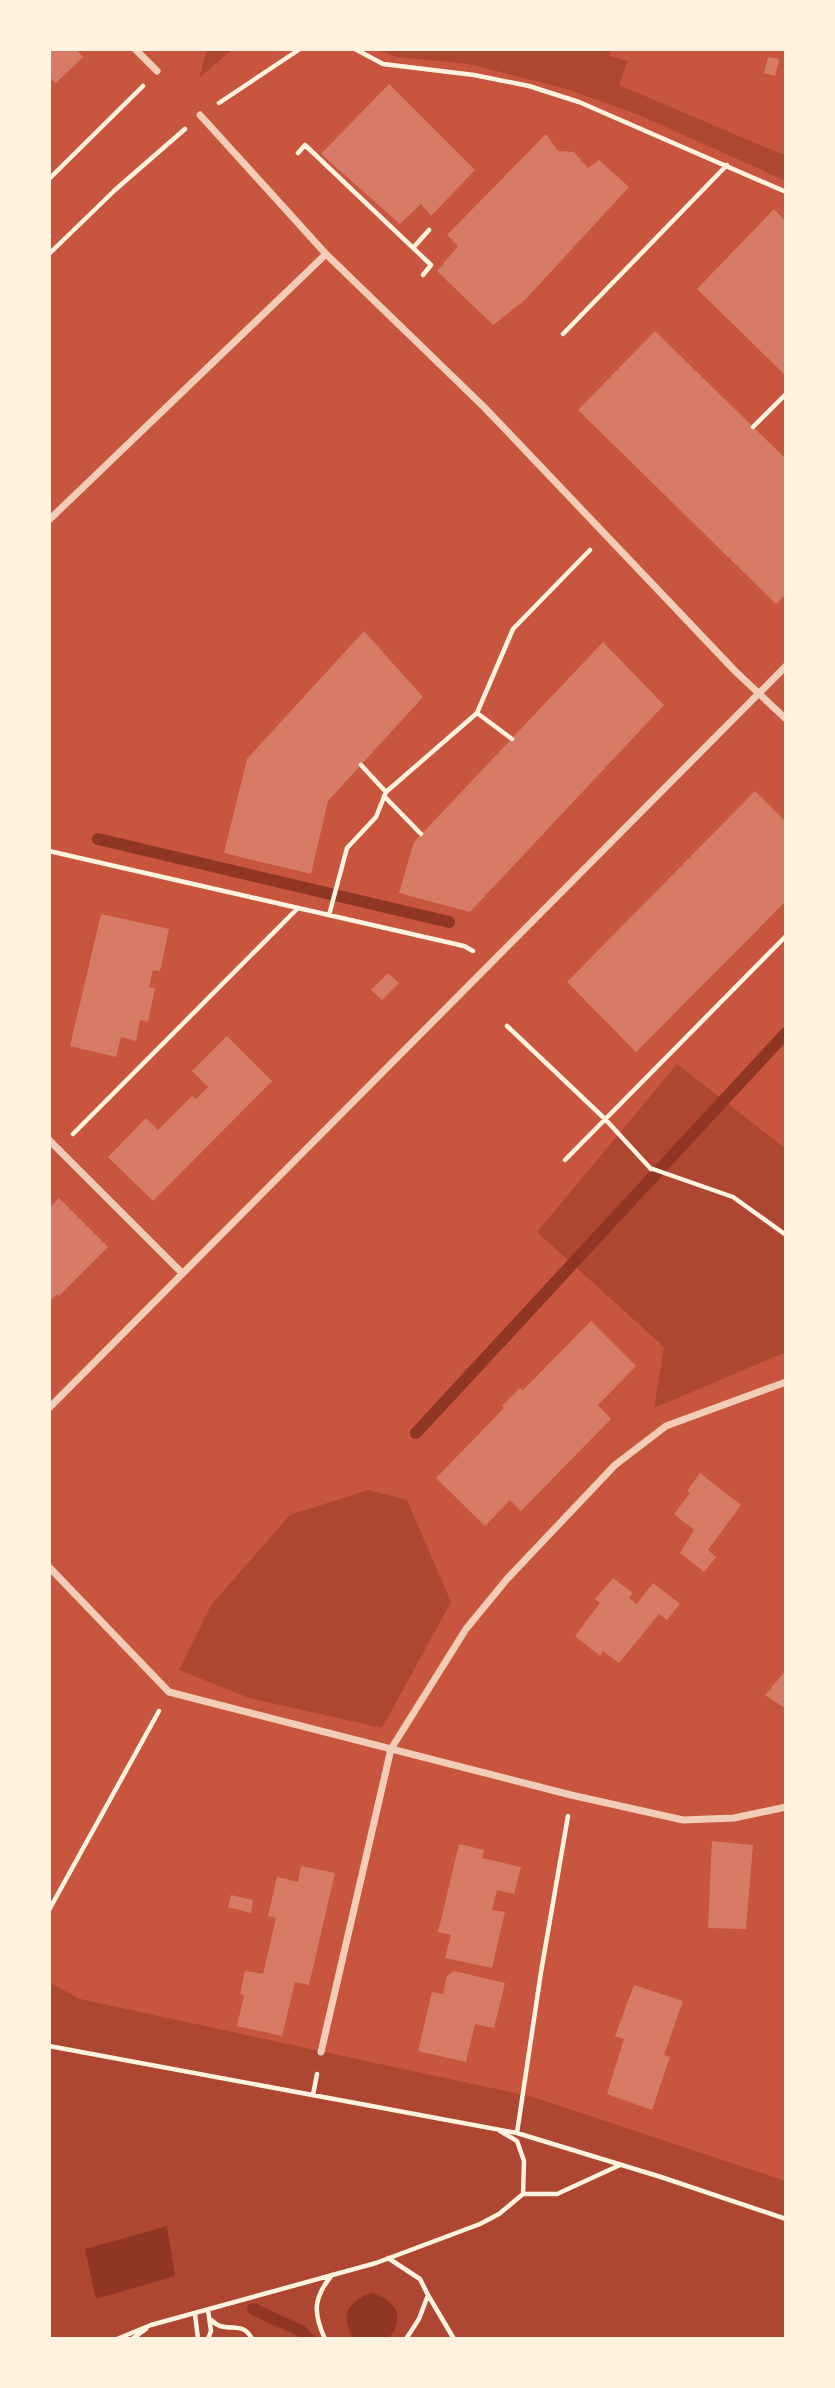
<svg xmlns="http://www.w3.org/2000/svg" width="835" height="2388" font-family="'Crimson Pro',serif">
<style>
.green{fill:#ae4732}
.water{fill:#8f3625}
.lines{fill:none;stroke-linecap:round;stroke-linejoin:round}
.stream{stroke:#8f3625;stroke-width:12}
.building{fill:#d67c66}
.path{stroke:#fff3e0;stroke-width:4.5}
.minor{stroke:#f1ccb7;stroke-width:7}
</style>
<rect width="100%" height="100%" fill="#c8553d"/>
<path class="green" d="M207,49H233L199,78Z
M375,49H611L610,56L628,61L619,85L786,156V181L639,115L567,89L469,64L396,57Z
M677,1064L786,1149V1352L654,1408L664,1347L537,1232Z
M368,1490L407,1500L451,1602L382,1728L249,1698L179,1670L211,1605L290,1515Z
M49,1982L80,1999L533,2097L786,2181V2339H49Z"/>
<path class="water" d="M167,2226L175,2276L96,2299L85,2249Z
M371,2293C395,2299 407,2318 388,2339C379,2339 360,2342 353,2337C351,2335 349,2329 348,2327C342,2309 356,2298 371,2293Z"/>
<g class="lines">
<path class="stream" d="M98,839L449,922
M416,1433L786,1033
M253,2309L301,2331L309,2339"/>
</g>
<path class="building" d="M49,49H76L83,57L56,83L49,77Z
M768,57L779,59L775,76L764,73Z
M389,84L475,170L431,216L421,204L400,224L321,154Z
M546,134L558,151L574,152L588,168L599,160L629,187L525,300L493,325L437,271L458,246L447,235Z
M774,209L786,222V376L697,289Z
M655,331L786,459V594L776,604L578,410Z
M364,631L423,697L328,801L311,874L224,853L247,759Z
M603,642L664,705L470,912L399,893L414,842Z
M755,791L786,822V901L636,1052L567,982Z
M101,914L169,929L160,971L153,970L149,987L155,988L148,1022L140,1020L136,1041L121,1037L116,1057L70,1046Z
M388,973L399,983L382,1000L371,990Z
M227,1036L272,1081L153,1201L108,1157L146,1118L158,1130L192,1096L196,1099L208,1087L192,1071Z
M59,1198L108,1247L59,1296L57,1294L49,1302V1208Z
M591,1321L636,1366L598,1405L611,1419L521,1511L510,1500L485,1526L436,1478L504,1408L502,1406L520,1388L523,1390Z
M700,1473L741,1505L708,1550L716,1557L704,1572L680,1553L694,1530L674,1514L690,1493L687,1491Z
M613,1578L633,1593L629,1598L637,1604L653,1583L680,1604L667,1620L659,1614L619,1663L603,1651L600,1656L575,1636L600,1603L595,1599Z
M786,1670V1709L765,1695Z
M712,1841L753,1845L746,1929L708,1928Z
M459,1844L484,1850L482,1858L521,1867L514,1894L497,1890L492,1910L505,1912L492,1968L445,1958L451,1935L438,1932Z
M301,1866L335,1873L309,1985L295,1982L282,2036L237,2026L244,1995L240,1994L245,1971L263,1974L276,1918L268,1916L277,1877L298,1882Z
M231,1895L253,1900L251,1913L228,1907Z
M454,1971L505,1983L494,2028L475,2024L466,2062L418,2051L432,1992L443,1994L447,1976Z
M634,1985L683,2001L664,2055L670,2057L652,2110L607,2094L624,2039L615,2036Z"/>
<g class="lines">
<path class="path" d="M355,49L383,64L474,75L529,86L579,102L786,192
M219,103L300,49
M298,153L305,145L431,265L423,275
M49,179L143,86
M413,248L429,230
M49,254L115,190L185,129
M563,334L727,165
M753,427L786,394
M512,739L477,713L513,629L590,550
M361,765L386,792
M384,796L421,834
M49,851L464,946L473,951
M329,915L347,848L376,817L386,792L477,713
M507,1026L605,1119L651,1169
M73,1134L297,909
M565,1160L786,936
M650,1168L733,1197L786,1235
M49,1910L159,1711
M49,2046L517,2133L661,2177L786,2219
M313,2095L317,2074
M500,2131L517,2141L524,2161L523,2194
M517,2133L541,1972L568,1816
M388,2258L420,2279L428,2295L419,2319L406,2339
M428,2295L454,2339
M195,2314L198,2339
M210,2319C213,2321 216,2325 220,2326C234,2330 244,2323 252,2339
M117,2339L151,2325L376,2263L480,2224L499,2214L523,2194H557L620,2165
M132,2339L146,2329
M208,2339L211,2331L208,2310
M325,2339C313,2313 313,2298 332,2275"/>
<path class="minor" d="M135,49L157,71
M200,115L326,254L485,408L736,672L786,719
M49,520L326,254
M49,1140L182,1273
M49,1408L786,666
M49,1567L169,1692L571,1795L683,1820L734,1818L786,1807
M321,2052L391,1749L466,1629L507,1579L615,1465L666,1426L786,1382"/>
</g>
<rect width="835" height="2388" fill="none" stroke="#fff3e0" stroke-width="102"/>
</svg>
